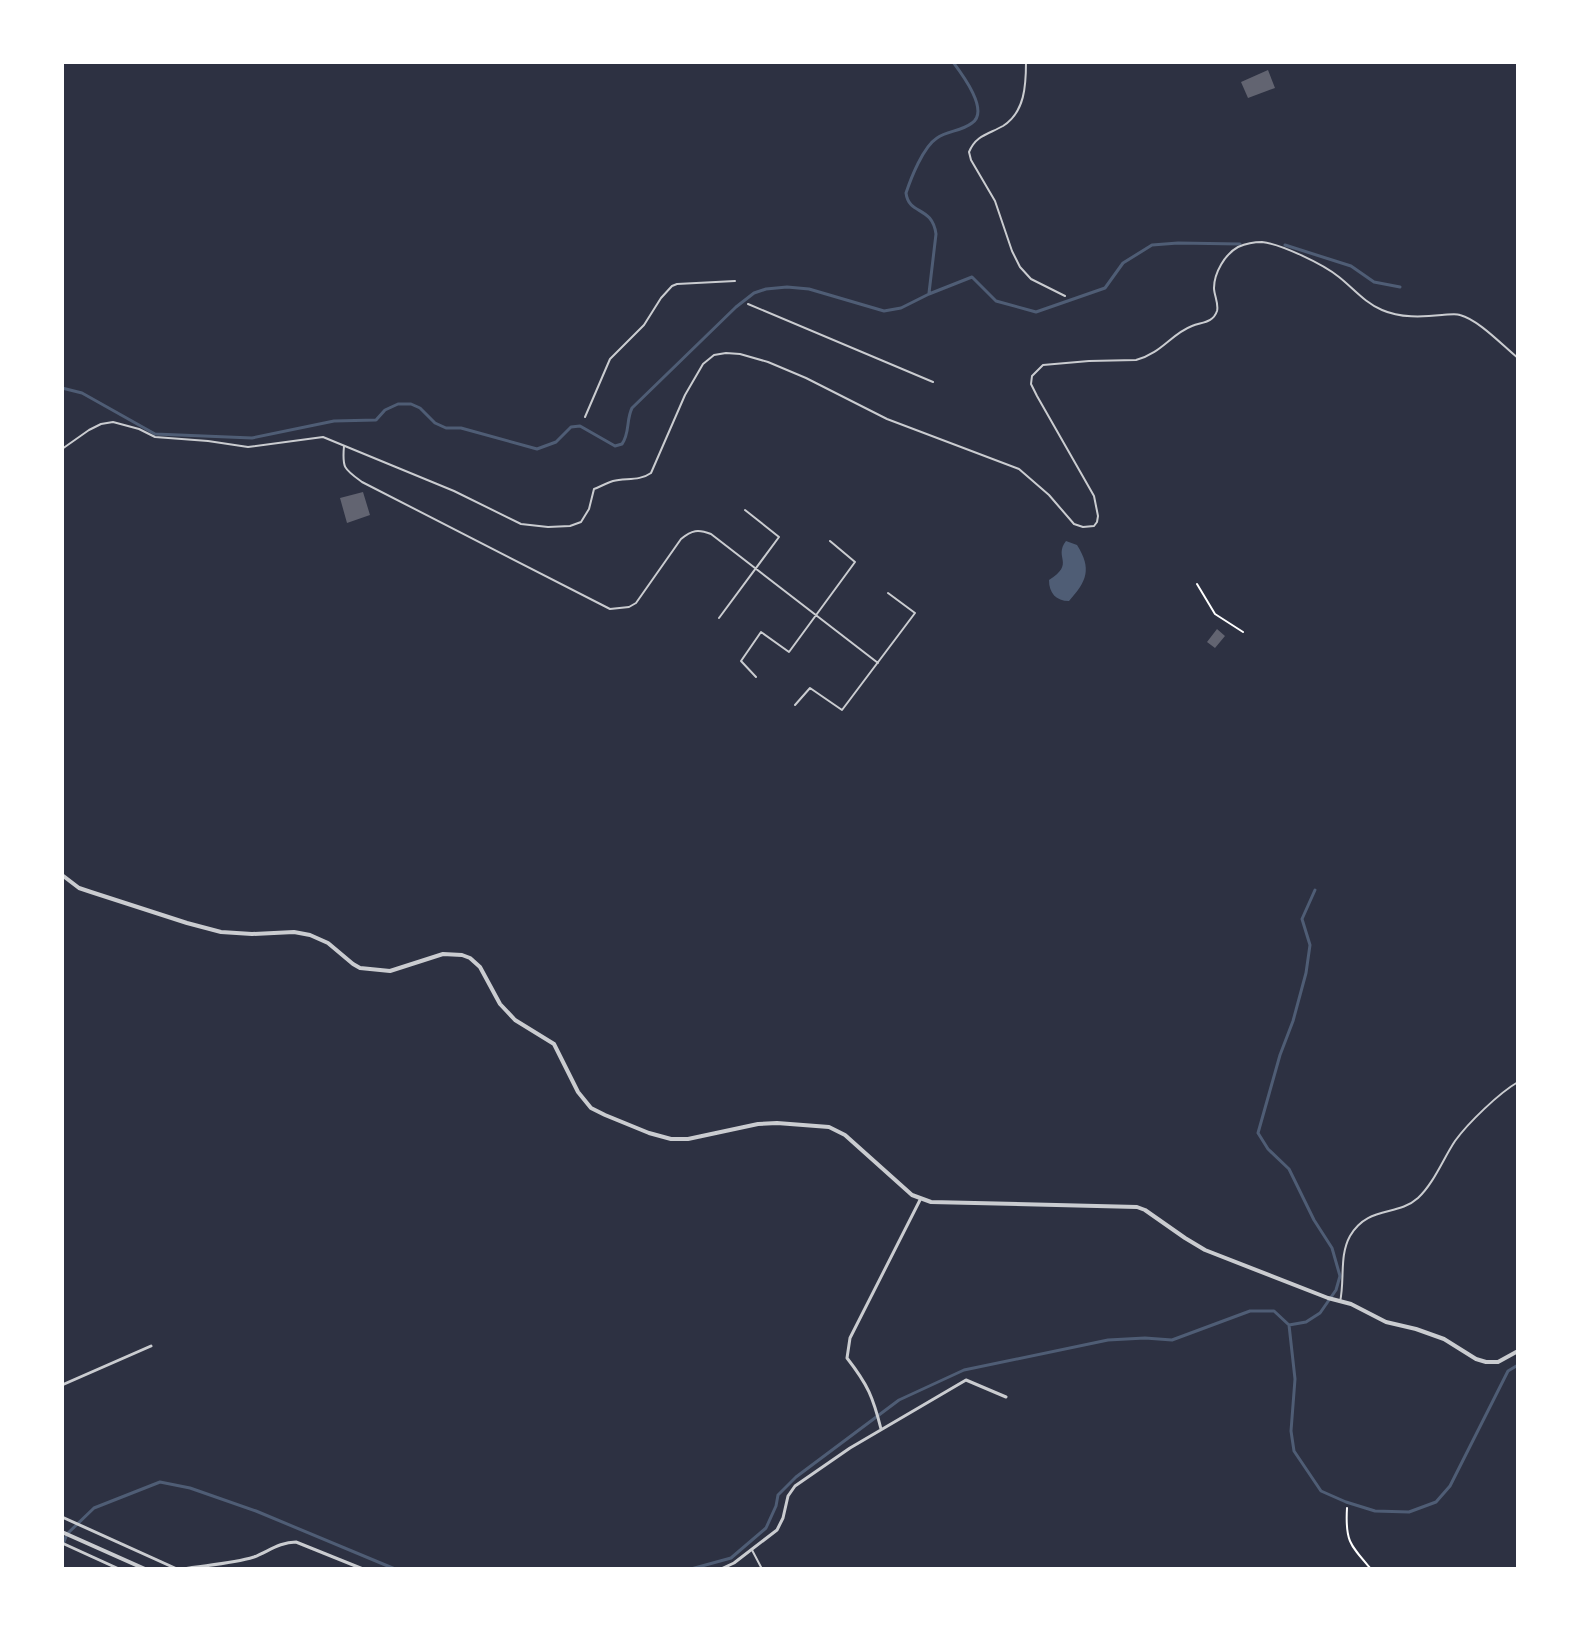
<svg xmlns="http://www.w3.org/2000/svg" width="1580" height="1631" font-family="'PT Serif',serif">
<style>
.water{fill:#4f5d75}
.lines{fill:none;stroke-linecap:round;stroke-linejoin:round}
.stream{stroke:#4f5d75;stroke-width:3}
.building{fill:#626471}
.path{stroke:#fff;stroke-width:2}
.service{stroke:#caccd0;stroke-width:2}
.minor{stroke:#caccd0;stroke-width:3}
.tertiary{stroke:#caccd0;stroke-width:4}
</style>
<rect width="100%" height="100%" fill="#2d3142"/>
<path class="water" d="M1066,541L1077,545C1092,569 1087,581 1069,601C1056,601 1049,593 1049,580C1076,563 1053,558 1066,541Z"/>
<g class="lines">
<path class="stream" d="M1285,245L1351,266L1374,282L1400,287
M929,293L936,234C932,205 909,216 906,193C911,178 923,147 937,138C947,131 962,131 972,123C990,111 962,74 953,62
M62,388L82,393L155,434L252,438L334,421L376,420L385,410L398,404H411L420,408L435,423L446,428H461L537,449L556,442L571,427L580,426L615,446L622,444C630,433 626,420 632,408L736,307L754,293L766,289L787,287L809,289L884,311L901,308L929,294L972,277L996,301L1036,312L1105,288L1123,263L1152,245L1178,243L1240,244
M1289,1325L1306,1322L1320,1313L1336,1290L1340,1276L1332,1248L1314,1220L1289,1169L1268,1149L1258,1133L1280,1055L1293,1021L1306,973L1310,945L1302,919L1315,890
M62,1547L67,1534L94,1508L160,1482L190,1488L256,1511L395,1569
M691,1569L731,1558L766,1528L776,1506L778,1495L796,1477L899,1400L964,1370L1108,1340L1145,1338L1172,1340L1250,1311H1274L1289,1325L1295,1379L1291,1431L1294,1451L1321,1491L1346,1502L1375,1511L1409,1512L1436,1502L1450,1486L1508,1371L1518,1365"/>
</g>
<path class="building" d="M1268,70L1275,88L1248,98L1241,82Z
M363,492L370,515L347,523L340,498Z
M1217,629L1225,636L1215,648L1207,642Z"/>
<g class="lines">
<path class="path" d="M1197,584L1215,614L1243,632
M1347,1508C1345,1541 1350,1545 1371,1569"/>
<path class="service" d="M1026,62C1026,85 1025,112 1003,126C989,134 976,135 969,152L971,160L995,201L1012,251L1020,267L1031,279L1065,296
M748,304L933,382
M585,417L610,359L644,325L661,298L672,286L677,284L735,281
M344,446C342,468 344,469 362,482L610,609L629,607L636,603L681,539C692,530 698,529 711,534L878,663
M62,449L89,430L101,424L113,422L139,429L155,437L208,441L248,447L323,437L454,491L521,524L548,527L570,526L581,522L589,509L594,489C600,487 606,483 613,481C626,478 640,481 651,473L685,395L703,364L714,355L726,353L740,354L768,362L806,378L887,419L1019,469L1049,495L1074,524L1083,527L1094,526L1097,522L1098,516L1094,496L1037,396L1031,384L1032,376L1043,365L1089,361L1136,360C1162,353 1171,334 1192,326C1202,322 1213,323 1217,311C1219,304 1214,295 1214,288C1214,273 1225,254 1238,247C1245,244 1254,242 1262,242C1281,244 1323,264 1339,277C1353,288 1365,303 1382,310C1400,318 1422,317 1442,315C1447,315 1455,313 1460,315C1479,320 1503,346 1518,358
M719,618L779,537L745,510
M756,677L741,661L761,632L789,652L855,562L830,541
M795,705L810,688L842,710L915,613L888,593
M1340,1302C1345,1279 1339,1256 1350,1236C1368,1205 1397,1217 1418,1198C1434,1183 1443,1159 1455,1141C1468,1123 1499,1093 1518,1082
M752,1550L762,1569"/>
<path class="minor" d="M62,1385L151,1346
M881,1429C873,1397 868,1385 847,1358L850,1338L920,1200
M62,1517L177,1569
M62,1543L119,1569
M182,1569C206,1565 231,1564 254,1557C269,1551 280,1542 296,1542L363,1569
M721,1569L734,1563L777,1530L783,1518L788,1496L795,1486L850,1448L966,1380L1006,1397"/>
<path class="tertiary" d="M62,875L79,888L91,892L187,923L221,932L252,934L294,932L310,935L328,943L353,964L360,968L390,971L443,954L462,955L470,958L480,967L500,1004L515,1020L554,1044L578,1092L591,1108L605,1115L649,1133L671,1139H688L758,1124L777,1123L829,1127L845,1135L912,1195L931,1202L1137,1207L1145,1210L1185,1238L1205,1250L1328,1298L1351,1304L1386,1322L1416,1329L1444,1339L1476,1359L1486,1362H1498L1518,1351
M62,1532L145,1569"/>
</g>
<rect width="1580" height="1631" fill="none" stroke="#ffffff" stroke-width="128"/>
</svg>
